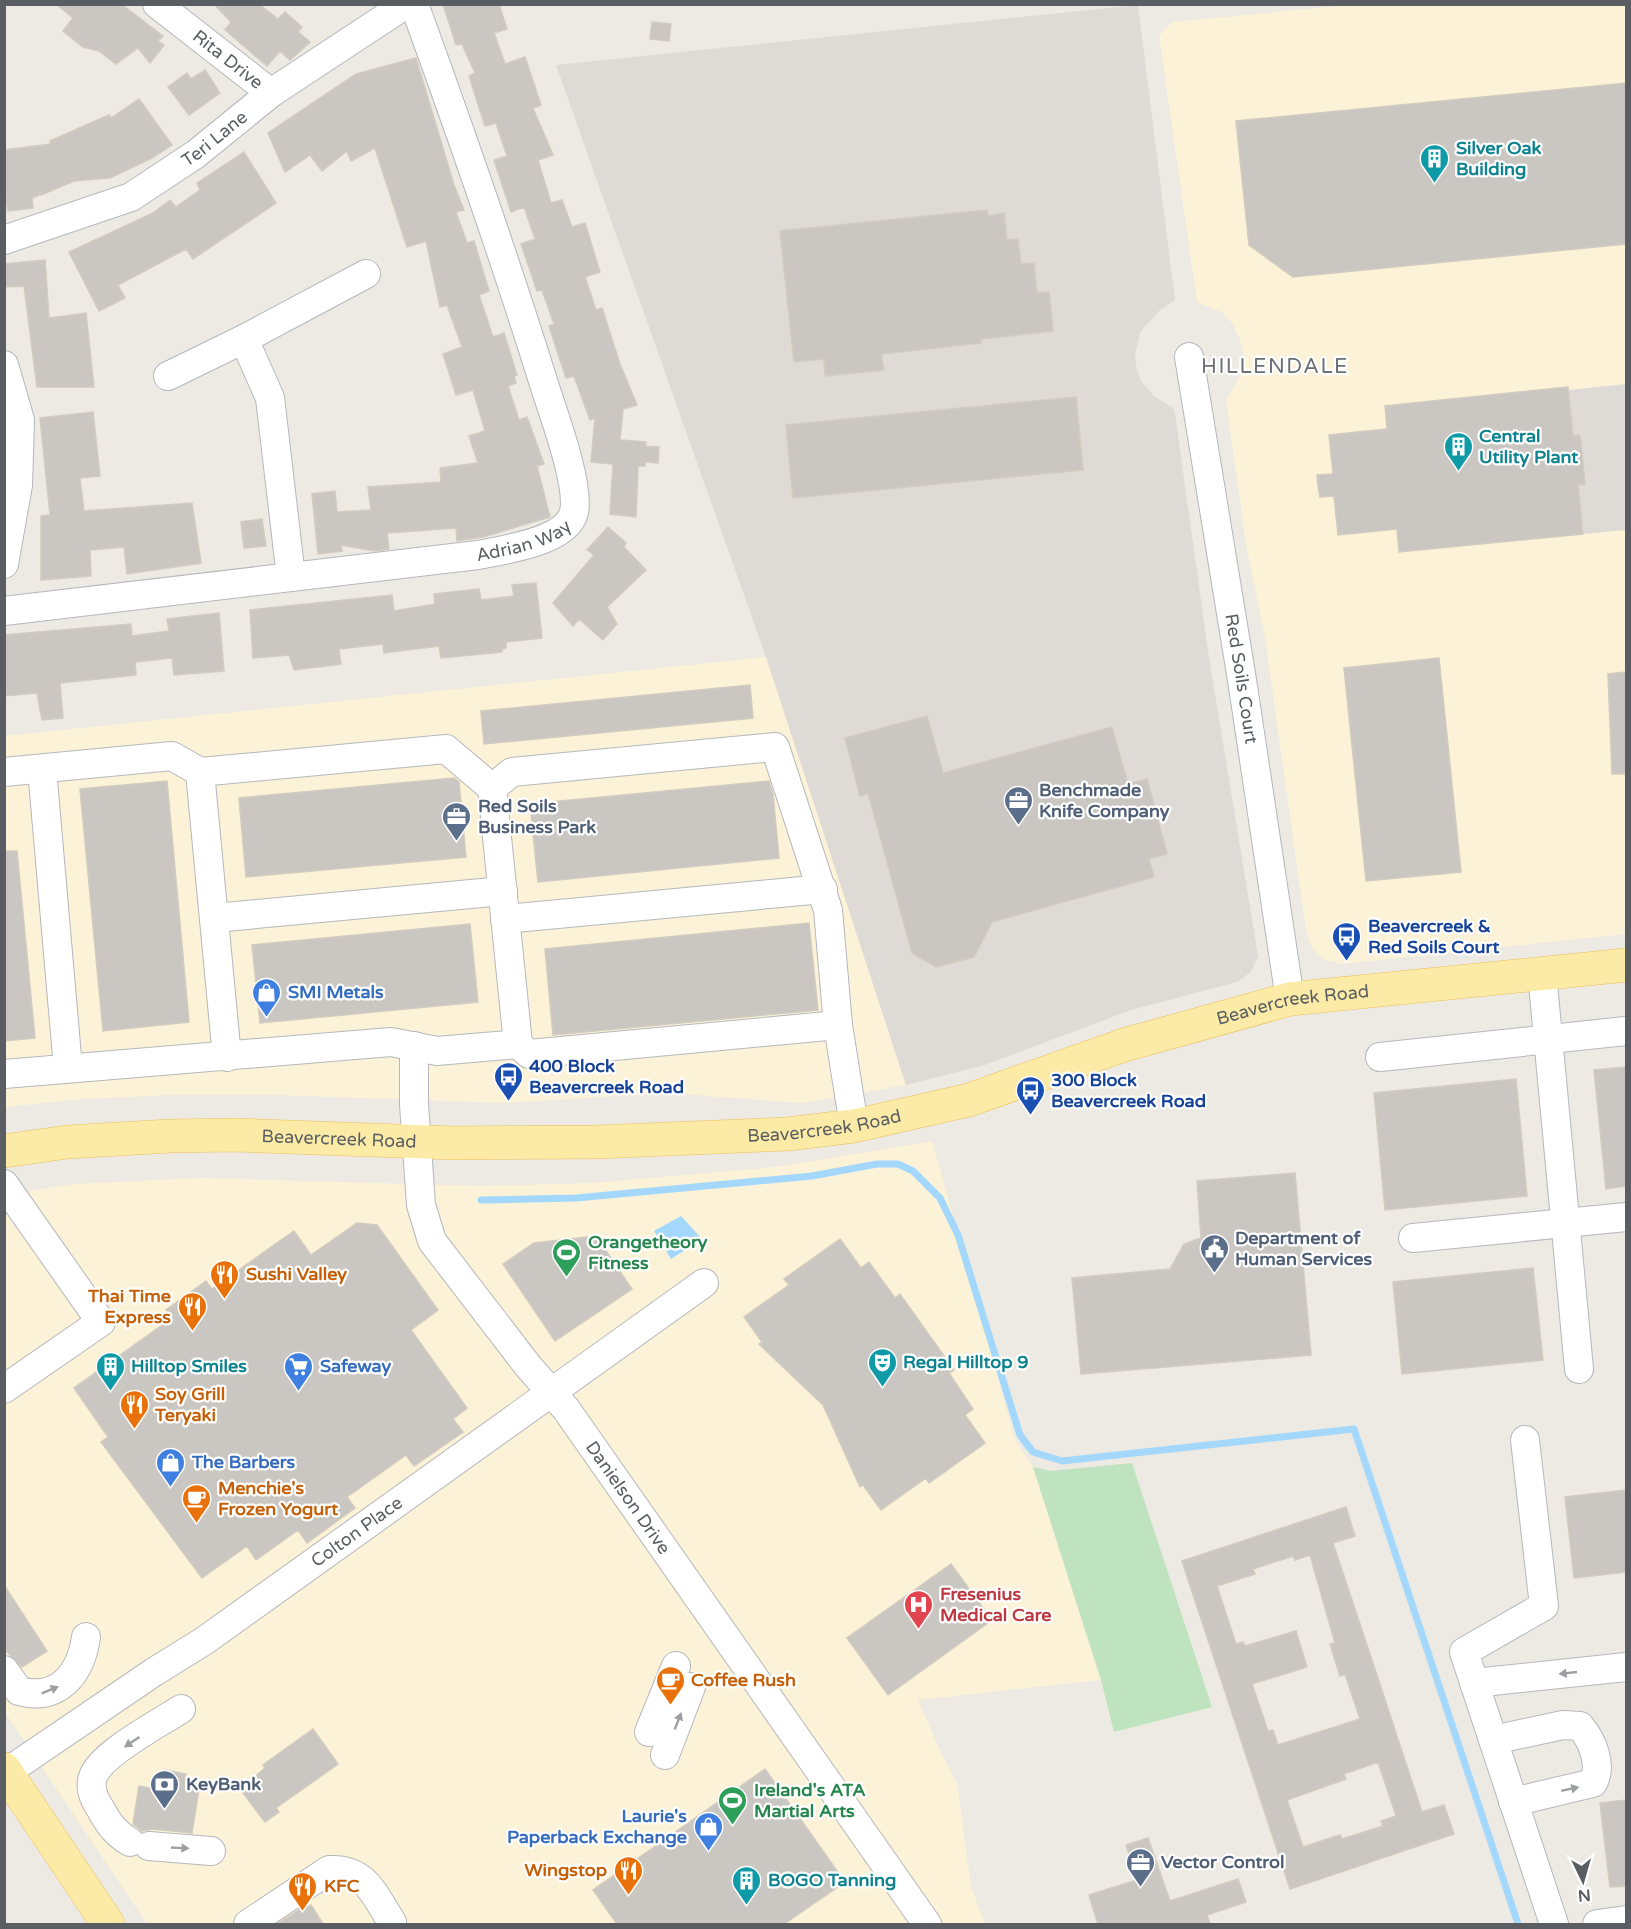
<svg xmlns="http://www.w3.org/2000/svg" width="1631" height="1929" font-family="'Varela Round',sans-serif">
<style>
.commercial{fill:#fcf2d7}
.industrial{fill:#dedbd6}
.green{fill:#c0e3bf}
.water{fill:#a3d8fc}
.lines{fill:none;stroke-linecap:round;stroke-linejoin:round}
.stream{stroke:#a3d8fc;stroke-width:7}
.building{fill:#cac6c1;stroke:#d1cbc0;stroke-width:1.5;fill-rule:evenodd}
.minor-casing{stroke:#b4b8bc;stroke-width:30}
.major-casing{stroke:#ecbe5c;stroke-width:34}
.minor{stroke:#fff;stroke-width:28}
.major{stroke:#fceba7;stroke-width:33}
.oneway{fill:#9c9ea1}
.labels{text-anchor:middle;stroke-width:4.5;stroke-linejoin:round;paint-order:stroke}
.street-label{font-size:18px;fill:#5a5e62;stroke:#fff}
.culture-label{font-size:18px;font-weight:bold;fill:#0d838f;stroke:#fff;text-anchor:start}
.service-label{font-size:18px;font-weight:bold;fill:#4e5e75;stroke:#fff;text-anchor:start}
.transit-label{font-size:18px;font-weight:bold;fill:#164399;stroke:#fff;text-anchor:start}
.shop-label{font-size:18px;font-weight:bold;fill:#366cbe;stroke:#fff;text-anchor:start}
.leisure-label{font-size:18px;font-weight:bold;fill:#27864d;stroke:#fff;text-anchor:start}
.food-label{font-size:18px;font-weight:bold;fill:#c56008;stroke:#fff;text-anchor:start}
.health-label{font-size:18px;font-weight:bold;fill:#be3a42;stroke:#fff;text-anchor:start}
.quarter-label{font-size:21px;letter-spacing:1.5px;fill:#6b7074;stroke:#fff}
</style>
<rect width="100%" height="100%" fill="#eceae2"/>
<path class="commercial" d="M1349,5H1626V934L1342,964L1325,960L1313,950L1306,931L1265,638L1246,544L1226,400L1243,371L1244,357L1241,342L1232,323L1223,313L1197,302L1159,36L1172,22Z
M766,657L906,1085L802,1103L668,1093L502,1103L275,1095H172L83,1099L5,1107L4,736Z
M932,1141L1015,1440L1033,1467L1101,1680L918,1700L942,1755L957,1783L971,1887L985,1924H147L5,1712V1195L72,1184L201,1178L479,1186L593,1183L775,1167Z"/>
<path class="industrial" d="M1138,5L1175,300L1160,310L1140,332L1135,355L1136,366L1141,381L1154,396L1173,408L1175,414L1209,658L1258,956L1251,972L1237,982L1131,1010L985,1065L906,1085L766,657L556,65Z
M1626,384V530L1583,534L1578,485L1579,435L1573,436L1568,390Z"/>
<path class="green" d="M1132,1463L1212,1707L1114,1732L1101,1680L1033,1467L1051,1471Z"/>
<path class="water" d="M681,1216L702,1239L671,1259L654,1231Z"/>
<g class="lines">
<path class="stream" d="M481,1200L576,1198L812,1176L877,1164H898L913,1171L940,1198L958,1235L1020,1435L1033,1452L1062,1461L1354,1429L1518,1924"/>
</g>
<path class="building" d="M56,4H121L163,36L158,41L164,45L150,63L138,48L116,64L99,51L83,47L63,31L73,18Z
M214,4H259L278,19L285,12L302,27L298,32L310,42L290,60L280,51L267,66L225,30L231,22Z
M443,4H499L507,29L494,33L505,64L525,57L541,105L533,108L553,155L538,160L551,203L562,200L572,227L585,223L600,272L585,277L596,310L602,308L620,364L637,405L623,409L620,440L646,442L645,446L659,447L658,463L645,462V466H638L636,517L610,514L613,464L591,462L595,418L590,420L574,376L566,378L549,326L554,324L542,290L537,291L521,244L535,239L524,207L511,212L494,160L507,156L496,123L485,126L469,76L475,73L462,44L456,45Z
M652,22L671,24L669,41L650,39Z
M416,58L454,185L464,210L456,212L467,243L474,241L489,291L479,295L493,337L504,333L517,375L514,376L516,383L508,386L519,420L527,417L544,464L537,466L550,517L483,537L457,541L456,528L387,533L389,549L375,551L341,545L342,551L318,554L312,494L335,491L337,512L371,510L368,487L441,482L440,468L478,463L469,436L485,431L473,390L456,395L443,354L462,347L447,305L440,307L426,241L407,247L375,148L351,161L347,151L322,171L310,155L285,172L268,133L356,74Z
M205,70L220,93L189,115L168,87L187,73L191,79Z
M1626,83V244L1293,277L1249,245L1236,121Z
M139,99L172,145L152,158L110,178L74,181L41,195L39,192V195L32,198L33,208L8,211L4,190V150L51,144L50,141L109,115L111,118Z
M244,152L276,203L193,259L186,249L118,285L125,298L99,311L69,252L153,213L170,200L176,207L200,190L197,183Z
M987,210L988,216L1004,213L1007,240L1018,239L1021,264L1034,263L1037,293L1049,292L1053,331L981,339V343L881,354L884,370L825,376L824,359L794,362L780,231Z
M45,260L49,318L86,313L94,387H37L24,286L4,287V264Z
M1568,387L1573,436L1580,435L1585,484L1578,485L1583,534L1399,552L1397,529L1338,535L1334,496L1320,497L1318,486L1317,475L1333,474L1329,435L1387,429L1385,406Z
M1076,397L1083,470L793,498L786,425Z
M93,412L100,476L80,478L84,511L192,503L201,563L127,574L124,547L90,550L91,576L41,580V516L50,515L40,418Z
M262,519L266,546L244,548L241,522Z
M608,527L626,543L624,547L646,570L607,607L617,624L603,640L579,619L573,626L553,603L594,555L587,550Z
M536,583L542,638L506,642V648L502,649V652L441,658L439,646L384,653L383,644L339,649L341,664L294,670L289,655L253,658L250,610L392,595L394,611L435,604L434,594L479,589L481,600L514,596L512,585Z
M219,613L224,671L174,675L172,658L135,662L136,675L60,683L63,718L42,720L37,693L4,696V635L131,624L132,636L169,631L167,619Z
M1439,658L1461,872L1366,881L1344,668Z
M1626,672V774H1612L1608,674Z
M750,685L753,718L484,744L481,711Z
M927,716L943,773L1112,727L1128,784L1147,779L1167,854L1149,859L1154,877L992,922L974,957L936,967L912,953L868,793L860,796L845,738Z
M454,778L459,782L466,857L246,877L239,798Z
M167,781L189,1022L103,1031L80,789Z
M769,781L773,794L779,858L538,882L530,804Z
M4,851H17L35,1038L4,1041Z
M809,923L818,1010L553,1035L545,949Z
M470,924L478,1002L260,1023L252,945Z
M1626,1067V1186L1606,1189L1594,1070Z
M1516,1079L1527,1196L1385,1210L1374,1093Z
M1295,1173L1311,1355L1081,1374L1072,1278L1170,1269L1184,1244L1201,1238L1197,1181Z
M357,1223L377,1225L438,1310L411,1330L467,1408L453,1419L463,1432L414,1466L406,1455L347,1497L355,1508L307,1543L298,1530L256,1560L247,1546L202,1578L101,1442L108,1437L74,1388L172,1318L166,1310L206,1281L212,1289L294,1231L311,1255Z
M596,1236L632,1289L555,1341L503,1264L534,1243Z
M840,1239L861,1268L869,1262L895,1298L900,1294L954,1370L949,1373L973,1409L965,1415L985,1443L929,1483L926,1478L881,1510L863,1485L860,1487L823,1405L759,1344L762,1342L744,1317L789,1285L784,1279Z
M1533,1268L1543,1360L1402,1374L1393,1282Z
M1626,1490V1572L1574,1578L1565,1497Z
M1346,1507L1355,1536L1333,1543L1364,1636L1422,1812L1444,1805L1454,1834L1290,1889L1182,1561ZM1310,1555L1335,1643L1330,1644L1340,1676L1345,1674L1360,1719L1278,1745L1273,1730L1268,1731L1252,1684L1307,1667L1296,1631L1245,1646L1243,1642L1236,1644L1217,1586L1255,1574L1253,1569L1293,1556L1295,1560ZM1378,1762L1396,1816L1381,1821L1383,1826L1342,1839L1340,1835L1303,1847L1287,1800L1346,1779L1344,1774Z
M951,1564L992,1620L888,1695L847,1638Z
M4,1585L47,1651L22,1667L4,1649Z
M313,1729L338,1764L276,1808L279,1812L265,1822L240,1789L265,1768L263,1765Z
M765,1769L845,1882L784,1924H617L593,1890Z
M165,1770L186,1774L185,1781L200,1783L192,1833L152,1829L142,1831L133,1824L139,1786L162,1790Z
M1626,1800V1886L1610,1887L1600,1803Z
M1148,1838L1170,1901L1238,1879L1246,1902L1207,1915L1210,1924H1098L1089,1895L1137,1880L1126,1845Z
M311,1905L323,1924H277L300,1909L301,1911Z"/>
<g class="lines">
<defs>
<g id="minor">
<path id="s1" d="M157,4L271,93"/>
<path id="s2" d="M4,240L131,197L196,154L271,93L406,4"/>
<path d="M244,339L366,274"/>
<path id="s3" d="M1189,357L1242,680L1290,999"/>
<path d="M4,365L20,420L18,485L4,564"/>
<path d="M168,376L244,339L270,398L291,577"/>
<path id="s4" d="M4,611L478,555C502,550 567,542 574,512C580,484 553,413 544,384C504,256 460,130 414,4"/>
<path d="M42,769L68,1068"/>
<path d="M4,772L172,756L200,772L446,749L492,788L518,1044L529,1054L838,1025"/>
<path d="M200,772L227,1057"/>
<path d="M492,788L512,772L775,747L828,910L838,1025L854,1126"/>
<path d="M214,918L503,891"/>
<path d="M505,919L823,889"/>
<path d="M1542,973L1579,1369"/>
<path id="s5" d="M414,1046V1104L421,1205L432,1241L528,1366L566,1409L927,1924"/>
<path d="M1380,1057L1626,1031"/>
<path d="M4,1074L391,1042L437,1051L518,1044"/>
<path d="M4,1184L101,1322L4,1389"/>
<path d="M1413,1238L1626,1217"/>
<path d="M1525,1440L1544,1606L1464,1652L1554,1924"/>
<path d="M4,1670L19,1691C59,1702 81,1673 86,1637"/>
<path d="M1474,1683L1626,1667"/>
<path d="M649,1732L676,1666"/>
<path d="M1493,1740L1563,1725L1580,1726C1592,1740 1603,1765 1593,1783L1513,1802"/>
<path d="M665,1755L691,1687"/>
<path id="s6" d="M4,1774L154,1672L204,1641L704,1283"/>
<path d="M130,1842C115,1833 108,1823 100,1808C94,1799 89,1788 93,1777C100,1754 160,1723 181,1709"/>
<path d="M149,1846L211,1851"/>
<path d="M248,1924L329,1870C366,1868 374,1895 392,1922"/>
<path d="M1597,1924L1626,1920"/>
</g>
<g id="major">
<path id="s7" d="M4,1151L67,1142L170,1136L235,1135L454,1143L596,1142L788,1134L854,1126L969,1100L1124,1045L1290,999L1626,965"/>
<path d="M4,1769L108,1924"/>
</g>
</defs>
<use href="#minor" class="minor-casing"/>
<use href="#major" class="major-casing"/>
<use href="#minor" class="minor"/>
<use href="#major" class="major"/>
</g>
<defs><path id="oneway-solid" d="M-6-.8H1V-3.2L6.5 0L1 3.2V.8H-6Z" transform="scale(1.5)"/></defs>
<g class="oneway">
<use href="#oneway-solid" transform="translate(1568 1673) rotate(174)"/>
<use href="#oneway-solid" transform="translate(50 1690) rotate(-22)"/>
<use href="#oneway-solid" transform="translate(678 1721) rotate(-69)"/>
<use href="#oneway-solid" transform="translate(132 1742) rotate(146)"/>
<use href="#oneway-solid" transform="translate(1570 1789) rotate(-12)"/>
<use href="#oneway-solid" transform="translate(180 1848) rotate(3)"/>
</g>
<defs>
<symbol id="building-pin" viewBox="-11 -11 22 30"><path d="M0 17L-7.5 6A9.5 9.5 0 1 1 7.5 6Z" fill="#0f9aa8" stroke="#fff"/><path d="M-4-6H4V6H1V3H-1V6H-4ZM-2.5-4.3h1.7v1.8h-1.7ZM.8-4.3h1.7v1.8H.8ZM-2.5-1h1.7V.8h-1.7ZM.8-1h1.7V.8H.8Z" fill="#fff"/></symbol>
<symbol id="office-pin" viewBox="-11 -11 22 30"><path d="M0 17L-7.5 6A9.5 9.5 0 1 1 7.5 6Z" fill="#5c6f8a" stroke="#fff"/><path d="M-6-3h4V-5.5h4V-3h4V5H-6ZM-1-4.5V-3h2v-1.5ZM-6 0V1H6V0Z" fill="#fff"/></symbol>
<symbol id="bus-pin" viewBox="-11 -11 22 30"><path d="M0 17L-7.5 6A9.5 9.5 0 1 1 7.5 6Z" fill="#1a4fb4" stroke="#fff"/><path d="M-5-6H5V4H4V6H2V4H-2V6H-4V4H-5ZM-3.5-4V0h7V-4ZM-3.5 1.2v1.5H-2V1.2ZM2 1.2v1.5H3.5V1.2Z" fill="#fff"/></symbol>
<symbol id="shop-pin" viewBox="-11 -11 22 30"><path d="M0 17L-7.5 6A9.5 9.5 0 1 1 7.5 6Z" fill="#3f7fe0" stroke="#fff"/><path d="M-5-2.5h2.3a2.7 3.5 0 0 1 5.4 0H5L5.5 6h-11ZM-1.5-2.5h3a1.5 2.3 0 0 0-3 0Z" fill="#fff"/></symbol>
<symbol id="civic-pin" viewBox="-11 -11 22 30"><path d="M0 17L-7.5 6A9.5 9.5 0 1 1 7.5 6Z" fill="#5c6f8a" stroke="#fff"/><path d="M-.6-6.5H3V-4.5H.6V-3L4-1V1h2V6H-6V1h2V-1L-.6-3ZM-1.2 2.5V6h2.4V2.5Z" fill="#fff"/></symbol>
<symbol id="stadium-pin" viewBox="-11 -11 22 30"><path d="M0 17L-7.5 6A9.5 9.5 0 1 1 7.5 6Z" fill="#2e9e5b" stroke="#fff"/><path d="M0-5a6.5 5 0 1 0 0 10a6.5 5 0 1 0 0-10ZM-3.5-1.8h7v3.6h-7Z" fill="#fff"/></symbol>
<symbol id="restaurant-pin" viewBox="-11 -11 22 30"><path d="M0 17L-7.5 6A9.5 9.5 0 1 1 7.5 6Z" fill="#e8710a" stroke="#fff"/><path d="M-5-6h1v4h1v-4h1v4h1v-4h1v5L-1.5 .5V6h-2V.5L-5-1ZM5-6V6H3V1.5H1.5Q1.5-4 5-6Z" fill="#fff"/></symbol>
<symbol id="theatre-pin" viewBox="-11 -11 22 30"><path d="M0 17L-7.5 6A9.5 9.5 0 1 1 7.5 6Z" fill="#0f9aa8" stroke="#fff"/><path d="M-5-5.5Q0-4 5-5.5V0Q5 5 0 6Q-5 5-5 0ZM-3.3-2.5H-1v1.5H-3.3ZM1-2.5H3.3v1.5H1ZM-2.8 1Q0 5.5 2.8 1Z" fill="#fff"/></symbol>
<symbol id="supermarket-pin" viewBox="-11 -11 22 30"><path d="M0 17L-7.5 6A9.5 9.5 0 1 1 7.5 6Z" fill="#3f7fe0" stroke="#fff"/><path d="M-6-5.5h2.5l.6 2H6L4.5 2H-2.5L-4.4-4H-6ZM-1.5 3.2a1.3 1.3 0 1 0 .1 0ZM3 3.2a1.3 1.3 0 1 0 .1 0Z" fill="#fff"/></symbol>
<symbol id="cafe-pin" viewBox="-11 -11 22 30"><path d="M0 17L-7.5 6A9.5 9.5 0 1 1 7.5 6Z" fill="#e8710a" stroke="#fff"/><path d="M-5.5-4.5H6V0H3Q3 3.5 0 3.5H-2.5Q-5.5 3.5-5.5 0ZM3-3.2v2h1.7v-2ZM-6 4.5H4V6H-6Z" fill="#fff"/></symbol>
<symbol id="hospital-pin" viewBox="-11 -11 22 30"><path d="M0 17L-7.5 6A9.5 9.5 0 1 1 7.5 6Z" fill="#e0444e" stroke="#fff"/><path d="M-5-5h3v3.5h4V-5h3V5h-3V1.5h-4V5h-3Z" fill="#fff"/></symbol>
<symbol id="bank-pin" viewBox="-11 -11 22 30"><path d="M0 17L-7.5 6A9.5 9.5 0 1 1 7.5 6Z" fill="#5c6f8a" stroke="#fff"/><path d="M-6-4H6V4H-6ZM0-2.3a2.3 2.3 0 1 0 0 4.6a2.3 2.3 0 1 0 0-4.6Z" fill="#fff"/></symbol>
</defs>
<g fill-rule="evenodd">
<use href="#building-pin" x="1418" y="142" width="33" height="45"/>
<use href="#building-pin" x="1442" y="430" width="33" height="45"/>
<use href="#office-pin" x="1002" y="784" width="33" height="45"/>
<use href="#office-pin" x="440" y="800" width="33" height="45"/>
<use href="#bus-pin" x="1330" y="920" width="33" height="45"/>
<use href="#shop-pin" x="250" y="976" width="33" height="45"/>
<use href="#bus-pin" x="492" y="1060" width="33" height="45"/>
<use href="#bus-pin" x="1014" y="1074" width="33" height="45"/>
<use href="#civic-pin" x="1198" y="1232" width="33" height="45"/>
<use href="#stadium-pin" x="550" y="1236" width="33" height="45"/>
<use href="#restaurant-pin" x="208" y="1258" width="33" height="45"/>
<use href="#restaurant-pin" x="176" y="1290" width="33" height="45"/>
<use href="#theatre-pin" x="866" y="1346" width="33" height="45"/>
<use href="#building-pin" x="94" y="1350" width="33" height="45"/>
<use href="#supermarket-pin" x="282" y="1350" width="33" height="45"/>
<use href="#restaurant-pin" x="118" y="1388" width="33" height="45"/>
<use href="#shop-pin" x="154" y="1446" width="33" height="45"/>
<use href="#cafe-pin" x="180" y="1482" width="33" height="45"/>
<use href="#hospital-pin" x="902" y="1588" width="33" height="45"/>
<use href="#cafe-pin" x="654" y="1664" width="33" height="45"/>
<use href="#bank-pin" x="148" y="1768" width="33" height="45"/>
<use href="#stadium-pin" x="716" y="1784" width="33" height="45"/>
<use href="#shop-pin" x="692" y="1810" width="33" height="45"/>
<use href="#office-pin" x="1124" y="1846" width="33" height="45"/>
<use href="#restaurant-pin" x="612" y="1854" width="33" height="45"/>
<use href="#building-pin" x="730" y="1864" width="33" height="45"/>
<use href="#restaurant-pin" x="286" y="1870" width="33" height="45"/>
</g>
<g class="labels">
<g class="street-label">
<text dy="6" stroke="none"><textPath href="#s1" startOffset="90">Rita Drive</textPath></text>
<text dy="6" stroke="none"><textPath href="#s2" startOffset="236">Teri Lane</textPath></text>
<text dy="6" stroke="none"><textPath href="#s4" startOffset="525">Adrian Way</textPath></text>
<text dy="6" stroke="none"><textPath href="#s3" startOffset="326">Red Soils Court</textPath></text>
<text dy="6" stroke="none"><textPath href="#s7" startOffset="1308">Beavercreek Road</textPath></text>
<text dy="6" stroke="none"><textPath href="#s7" startOffset="822">Beavercreek Road</textPath></text>
<text dy="6" stroke="none"><textPath href="#s7" startOffset="336">Beavercreek Road</textPath></text>
<text dy="6" stroke="none"><textPath href="#s5" startOffset="520">Danielson Drive</textPath></text>
<text dy="6" stroke="none"><textPath href="#s6" startOffset="428">Colton Place</textPath></text>
</g>
<g class="culture-label">
<text x="1456" y="154">Silver Oak<tspan x="1456" dy="21">Building</tspan></text>
<text x="1479" y="442">Central<tspan x="1479" dy="21">Utility Plant</tspan></text>
<text x="903" y="1368">Regal Hilltop 9</text>
<text x="131" y="1372">Hilltop Smiles</text>
<text x="768" y="1886">BOGO Tanning</text>
</g>
<g class="service-label">
<text x="1039" y="796">Benchmade<tspan x="1039" dy="21">Knife Company</tspan></text>
<text x="478" y="812">Red Soils<tspan x="478" dy="21">Business Park</tspan></text>
<text x="1235" y="1244">Department of<tspan x="1235" dy="21">Human Services</tspan></text>
<text x="186" y="1790">KeyBank</text>
<text x="1161" y="1868">Vector Control</text>
</g>
<g class="transit-label">
<text x="1368" y="932">Beavercreek &amp;<tspan x="1368" dy="21">Red Soils Court</tspan></text>
<text x="529" y="1072">400 Block<tspan x="529" dy="21">Beavercreek Road</tspan></text>
<text x="1051" y="1086">300 Block<tspan x="1051" dy="21">Beavercreek Road</tspan></text>
</g>
<g class="shop-label">
<text x="288" y="998">SMI Metals</text>
<text x="320" y="1372">Safeway</text>
<text x="192" y="1468">The Barbers</text>
<text x="687" y="1822" text-anchor="end">Laurie's<tspan x="687" dy="21">Paperback Exchange</tspan></text>
</g>
<g class="leisure-label">
<text x="588" y="1248">Orangetheory<tspan x="588" dy="21">Fitness</tspan></text>
<text x="754" y="1796">Ireland's ATA<tspan x="754" dy="21">Martial Arts</tspan></text>
</g>
<g class="food-label">
<text x="246" y="1280">Sushi Valley</text>
<text x="171" y="1302" text-anchor="end">Thai Time<tspan x="171" dy="21">Express</tspan></text>
<text x="155" y="1400">Soy Grill<tspan x="155" dy="21">Teryaki</tspan></text>
<text x="218" y="1494">Menchie's<tspan x="218" dy="21">Frozen Yogurt</tspan></text>
<text x="691" y="1686">Coffee Rush</text>
<text x="607" y="1876" text-anchor="end">Wingstop</text>
<text x="324" y="1892">KFC</text>
</g>
<g class="health-label">
<text x="940" y="1600">Fresenius<tspan x="940" dy="21">Medical Care</tspan></text>
</g>
<g class="quarter-label">
<text x="1275" y="373">HILLENDALE</text>
</g>
</g>
<rect width="1631" height="1929" fill="none" stroke="#5a5e62" stroke-width="12"/>
<g transform="translate(1583 1881) rotate(175)" stroke="#ffffff" stroke-width="4.5" paint-order="stroke">
<path d="M0-4.5L10 22L0 15L-10 22Z" fill="#5a5e62"/>
<text y="-9" font-size="16" font-weight="bold" text-anchor="middle" fill="#5a5e62">N</text>
</g>
</svg>
